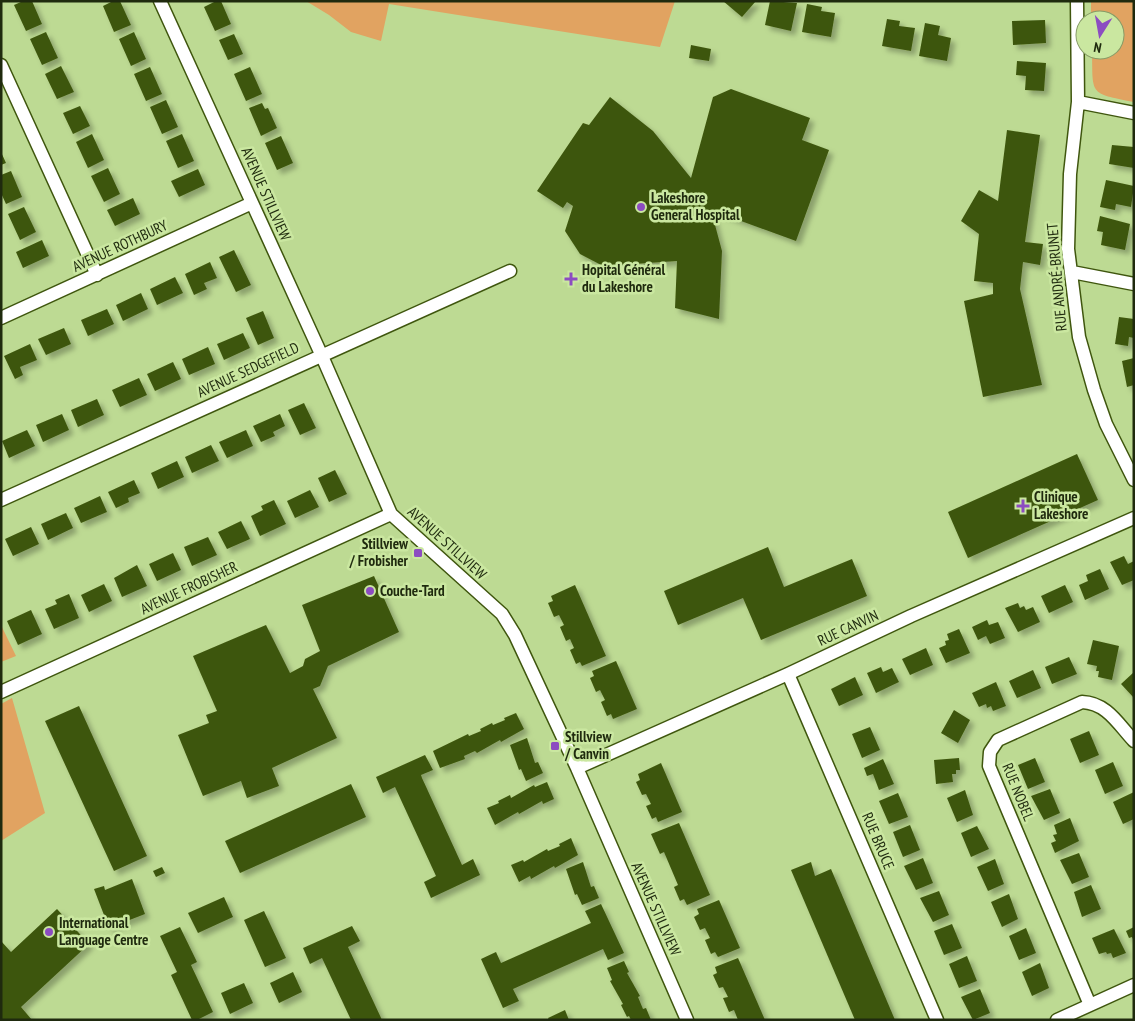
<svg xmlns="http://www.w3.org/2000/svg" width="1135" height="1021" font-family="'PT Sans Narrow',sans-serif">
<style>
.green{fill:#e1a361}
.building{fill:#3e560d;filter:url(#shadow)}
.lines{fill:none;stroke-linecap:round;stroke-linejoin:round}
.street-casing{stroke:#3f560e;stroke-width:15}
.street{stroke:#fff;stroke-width:12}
.poi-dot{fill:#8c4cc1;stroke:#cae7a0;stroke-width:2}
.labels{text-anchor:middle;stroke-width:5;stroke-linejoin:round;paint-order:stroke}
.street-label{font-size:15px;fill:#1f2a0e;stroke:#cae7a0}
.poi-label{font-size:15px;font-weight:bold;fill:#1f2a0e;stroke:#cae7a0;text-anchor:start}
</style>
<defs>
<filter id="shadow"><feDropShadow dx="4.5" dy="4.5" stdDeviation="2.5" flood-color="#0004"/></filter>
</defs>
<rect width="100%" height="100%" fill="#bdda93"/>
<path class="green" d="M306,1H675L660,47L389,4L381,41L351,32L329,15Z
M1091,1H1134V102C1088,93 1093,95 1092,50H1115V20H1091Z
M1,625L16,656L1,662Z
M12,698L45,813L1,841V704Z"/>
<path class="building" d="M23,1H32L42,24L26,31L14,5Z
M113,1H120L131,25L114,32L103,6Z
M216,1H221L231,24L215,31L204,7Z
M723,1H756L742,17Z
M770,1L797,3L791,31L765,25Z
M807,4L822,7L821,11L835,13L831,37L802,32Z
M887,19L900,21L899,26L915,28L911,51L882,46Z
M1045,20L1046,43L1013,45L1012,21Z
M925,23L940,26L938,35L951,38L947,61L919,56Z
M46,32L58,58L42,65L30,39Z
M134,32L146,59L131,66L119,39Z
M234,34L243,54L228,60L219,40Z
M691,45L711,49L709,61L689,58Z
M1017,61L1046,63L1044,91L1025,90L1026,76L1016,75Z
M61,66L74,92L57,99L45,74Z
M150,67L162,94L146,101L134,74Z
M250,67L262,94L246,101L234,74Z
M731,89L810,118L802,140L829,150L796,241L711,210L722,251L719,319L675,308L677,261L603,266L580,254L565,231L573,206L567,202L563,208L537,191L583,123L589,125L610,97L653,131L691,178L713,97Z
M166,100L178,127L162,134L150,107Z
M262,103L265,109L268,108L277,128L261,136L249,108Z
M80,106L90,126L73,134L63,113Z
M1007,130L1040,135L1025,242L1043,244L1040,265L1023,262L1020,289L1042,385L983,397L964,301L993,294V283L974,281L979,234L961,221L979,190L998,201Z
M92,134L104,160L88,168L76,142Z
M182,134L194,161L178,168L166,141Z
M281,136L293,163L277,170L265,143Z
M1112,145L1134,147V168L1109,164Z
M1,152L6,163L1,165Z
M108,168L120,194L104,202L91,176Z
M198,169L205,185L179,197L171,181Z
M11,171L22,197L6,204L1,193V175Z
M1106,180L1134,186L1131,207L1116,204L1115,210L1100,207Z
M133,198L140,214L115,226L107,210Z
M24,207L36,232L20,240L8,214Z
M1100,216L1130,224L1125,250L1101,245L1103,232L1097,231Z
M42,240L49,256L23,268L16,252Z
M234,250L251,285L236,292L219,257Z
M210,262L217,278L204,283L207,289L194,295L185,274Z
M175,277L183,293L157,305L150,289Z
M141,293L148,309L123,321L116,305Z
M107,309L114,324L88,336L81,320Z
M263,311L274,338L258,345L246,318Z
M1119,317L1134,319V338L1129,337L1128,346L1115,344Z
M64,328L71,344L46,355L38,339Z
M243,333L250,348L224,360L217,344Z
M30,344L37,360L20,367L23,375L15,379L4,356Z
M208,347L215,364L189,375L182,359Z
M1134,358V385L1127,387L1122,361Z
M173,362L181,379L155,391L147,374Z
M139,378L147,395L120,407L112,390Z
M97,399L104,415L78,427L71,410Z
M304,403L316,428L300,435L288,410Z
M62,414L69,430L43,442L36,425Z
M280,414L285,426L273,432L275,436L261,442L253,426Z
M27,430L35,446L9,458L2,441Z
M246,430L253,446L227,458L219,442Z
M211,445L219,461L192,473L185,457Z
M1077,454L1098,500L968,558L948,512Z
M177,461L184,477L158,489L151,473Z
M335,470L347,494L329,502L318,478Z
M134,480L140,493L128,498L129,502L116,508L108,492Z
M310,490L319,507L295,518L287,501Z
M100,496L107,512L81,523L74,508Z
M274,500L286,524L260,536L251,516L263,510L261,506Z
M66,513L73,528L48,540L41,524Z
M241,521L250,539L227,549L218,532Z
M31,527L39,544L13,556L5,539Z
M208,537L217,555L192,566L184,547Z
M768,547L784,587L852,559L867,596L761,640L743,598L678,625L664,591Z
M173,553L181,570L157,581L149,564Z
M1124,556L1128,564L1134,561V580L1122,585L1110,562Z
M137,565L147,586L122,597L114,578Z
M1100,569L1109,589L1085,600L1079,585L1088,581L1086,575Z
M374,576L399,632L328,666L320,686L313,689L337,738L272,768L279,786L247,798L241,781L203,796L178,735L209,723L206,715L217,711L193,656L266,625L290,673L303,666L305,659L320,651L302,605Z
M104,584L112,601L89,612L81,595Z
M575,585L606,656L582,666L580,662L576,664L570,650L574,648L570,639L566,641L560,627L564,625L559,615L554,617L548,603L553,601L551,596Z
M1065,585L1073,602L1049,613L1041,596Z
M69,594L79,618L54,629L45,609L57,604L55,600Z
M1018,603L1020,608L1024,606L1026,610L1033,607L1040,622L1018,632L1005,608Z
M31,610L42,634L18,645L7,621Z
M987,620L989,625L998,622L1005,638L990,644L986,636L978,640L972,627Z
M959,629L970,653L946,663L939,648L946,645L945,641L949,640L947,634Z
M1093,640L1119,646L1112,680L1098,677L1099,671H1096L1097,666L1087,664Z
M926,648L933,665L910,675L902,659Z
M1069,657L1077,674L1052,684L1045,667Z
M616,661L637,709L613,719L611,714L607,716L601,702L605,700L600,690L596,692L590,678L594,676L592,671Z
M881,667L883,672L892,668L899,682L876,693L867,673Z
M1033,670L1041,688L1017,698L1009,681Z
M1134,672V698L1121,684Z
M855,677L863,695L839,706L831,689Z
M996,682L1006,706L993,711L991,706L987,708L986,704L979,707L972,693Z
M79,706L147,856L114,871L45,721Z
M954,710L970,720L958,743L941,733Z
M516,713L524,729L501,742L500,740L477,753L475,751L464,756L465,759L440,768L433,751L468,734L469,736L481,731L480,729L492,723L493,725L505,720L504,718Z
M870,727L880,750L862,758L852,734Z
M1089,731L1099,755L1080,763L1070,739Z
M527,738L535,763L538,762L543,773L526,781L521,769L519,770L510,745Z
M425,755L433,770L421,775L422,778L462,865L473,859L480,875L431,898L424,882L436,876L395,787L383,793L376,777Z
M959,758L960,770H956V774H952L953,782L936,784L934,760Z
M1035,758L1045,782L1028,789L1018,765Z
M883,759L894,784L879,790L873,774L867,776L864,768Z
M1113,762L1123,786L1105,794L1095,770Z
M661,763L682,812L658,822L656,817L652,819L646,806L651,804L646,794L642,795L636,782L640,780L638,774Z
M547,782L554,799L543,804L542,801L519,814L518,812L495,825L487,808L499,803L498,801L510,795L511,798L534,785L535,787Z
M351,784L366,817L240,873L225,841Z
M1050,789L1060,813L1044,820L1031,796Z
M965,790L973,815L957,822L947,798Z
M1134,792V819L1123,824L1113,802Z
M898,793L908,817L889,824L879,801Z
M1070,818L1079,841L1055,853L1051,843L1056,841L1053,835L1057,834L1054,825Z
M679,823L710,895L687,905L684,899L680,901L674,887L678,885L664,852L660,854L651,834Z
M910,825L920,850L903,857L893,832Z
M977,826L989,849L971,857L961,833Z
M571,838L578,855L555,868L554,866L531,879L530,876L519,882L511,865L523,860L524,862L547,849L548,851L560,846L559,844Z
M1079,853L1089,877L1072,884L1060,860Z
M923,858L933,883L916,890L904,866Z
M995,859L1004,884L988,891L977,867Z
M583,862L591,887L594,886L599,898L582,905L577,894L575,895L566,869Z
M811,862L815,876L831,869L895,1020H855L791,870Z
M162,867L165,873L156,877L153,871Z
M132,879L145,914L109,928L94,889L104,886L105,890Z
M1091,885L1101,909L1082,917L1074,892Z
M939,891L949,915L933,922L920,898Z
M1009,894L1018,919L1002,927L991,902Z
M224,897L233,917L198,933L188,913Z
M719,900L740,948L718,957L715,952L711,954L705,940L710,938L705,928L700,930L694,917L699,914L697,909Z
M601,904L624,953L608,960L603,949L513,989L519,1001L503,1008L481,959L496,952L501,963L591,923L585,911Z
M57,909L89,944L21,1007L32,1020H1V941L11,952Z
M264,911L286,958L265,967L244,920Z
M952,924L962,948L944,955L934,931Z
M352,926L360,941L348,947L382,1020H351L322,958L310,964L303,948Z
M180,927L197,962L191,965L213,1012L197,1020H192L171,975L177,972L160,936Z
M1134,927V941L1132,937L1129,938L1126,931Z
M1026,928L1036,953L1019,960L1009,936Z
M1114,929L1126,953L1113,958L1111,953L1107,954L1106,952L1099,954L1092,938Z
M967,956L977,981L959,988L949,964Z
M738,958L765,1020H738L734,1010L729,1012L723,998L728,997L723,987L719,988L713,975L717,973L715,967Z
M624,961L629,972L627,973L640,996L638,997L643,1009L646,1008L651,1020H631L629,1016L627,1017L621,1005L623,1004L610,981L612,980L607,968Z
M1040,963L1049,988L1032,996L1022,972Z
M293,972L302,992L279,1003L270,983Z
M244,983L253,1003L230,1014L221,993Z
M980,989L990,1013L973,1020L961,997Z
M565,1010L569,1020H549L548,1018Z"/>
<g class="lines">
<defs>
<path id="street" d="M160,1L321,354L391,514L502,614L515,635L577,768L687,1020
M1077,1L1078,102L1070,174L1068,249L1079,337L1094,390L1106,424L1134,480
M1,65L97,275
M1078,102L1134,113
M1072,272L1134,284
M1,318L252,203
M1,500L510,271
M788,674L937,1020
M1,692L391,514
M577,768L788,674L911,616L1134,518
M1090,1005L989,766L990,752L998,740L1082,702C1107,703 1118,724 1134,741
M1057,1020L1134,985"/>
</defs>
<use href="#street" class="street-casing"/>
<use href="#street" class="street"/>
</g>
<g class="poi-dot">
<circle cx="641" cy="207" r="5"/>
<path d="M568.5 271.5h5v5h5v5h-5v5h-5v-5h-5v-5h5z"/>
<path d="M1020.5 498.5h5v5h5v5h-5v5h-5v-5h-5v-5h5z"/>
<rect x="413" y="548" width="10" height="10" rx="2.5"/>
<circle cx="370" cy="591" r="5"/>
<rect x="550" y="741" width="10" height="10" rx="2.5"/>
<circle cx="49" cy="932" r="5"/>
</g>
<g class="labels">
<g class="street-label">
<text transform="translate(266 194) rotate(66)" y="5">AVENUE STILLVIEW</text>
<text transform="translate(120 246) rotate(-25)" y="5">AVENUE ROTHBURY</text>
<text transform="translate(1057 277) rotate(-95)" y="5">RUE ANDRÉ-BRUNET</text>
<text transform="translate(248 370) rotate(-25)" y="5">AVENUE SEDGEFIELD</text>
<text transform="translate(447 543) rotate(42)" y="5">AVENUE STILLVIEW</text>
<text transform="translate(189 588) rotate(-25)" y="5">AVENUE FROBISHER</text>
<text transform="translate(848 628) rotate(-25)" y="5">RUE CANVIN</text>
<text transform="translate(1018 792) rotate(68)" y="5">RUE NOBEL</text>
<text transform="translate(878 841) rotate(67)" y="5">RUE BRUCE</text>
<text transform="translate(656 909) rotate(66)" y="5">AVENUE STILLVIEW</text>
</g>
<g class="poi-label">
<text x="651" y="203">Lakeshore<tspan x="651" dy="17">General Hospital</tspan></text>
<text x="582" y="275">Hopital Général<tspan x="582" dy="17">du Lakeshore</tspan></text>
<text x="1034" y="502">Clinique<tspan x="1034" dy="17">Lakeshore</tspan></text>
<text x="408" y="549" text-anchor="end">Stillview<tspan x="408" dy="17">/ Frobisher</tspan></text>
<text x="380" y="596">Couche-Tard</text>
<text x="565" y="742">Stillview<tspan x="565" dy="17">/ Canvin</tspan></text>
<text x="59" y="928">International<tspan x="59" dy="17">Language Centre</tspan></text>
</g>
</g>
<rect width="1135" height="1021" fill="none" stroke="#1f2a0e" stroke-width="5"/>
<g transform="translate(1100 35) rotate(191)"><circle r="24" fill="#cae7a0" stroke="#869b66"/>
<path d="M0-4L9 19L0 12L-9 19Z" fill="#8c4cc1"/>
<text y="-8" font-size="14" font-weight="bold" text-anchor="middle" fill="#1f2a0e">N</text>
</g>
</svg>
